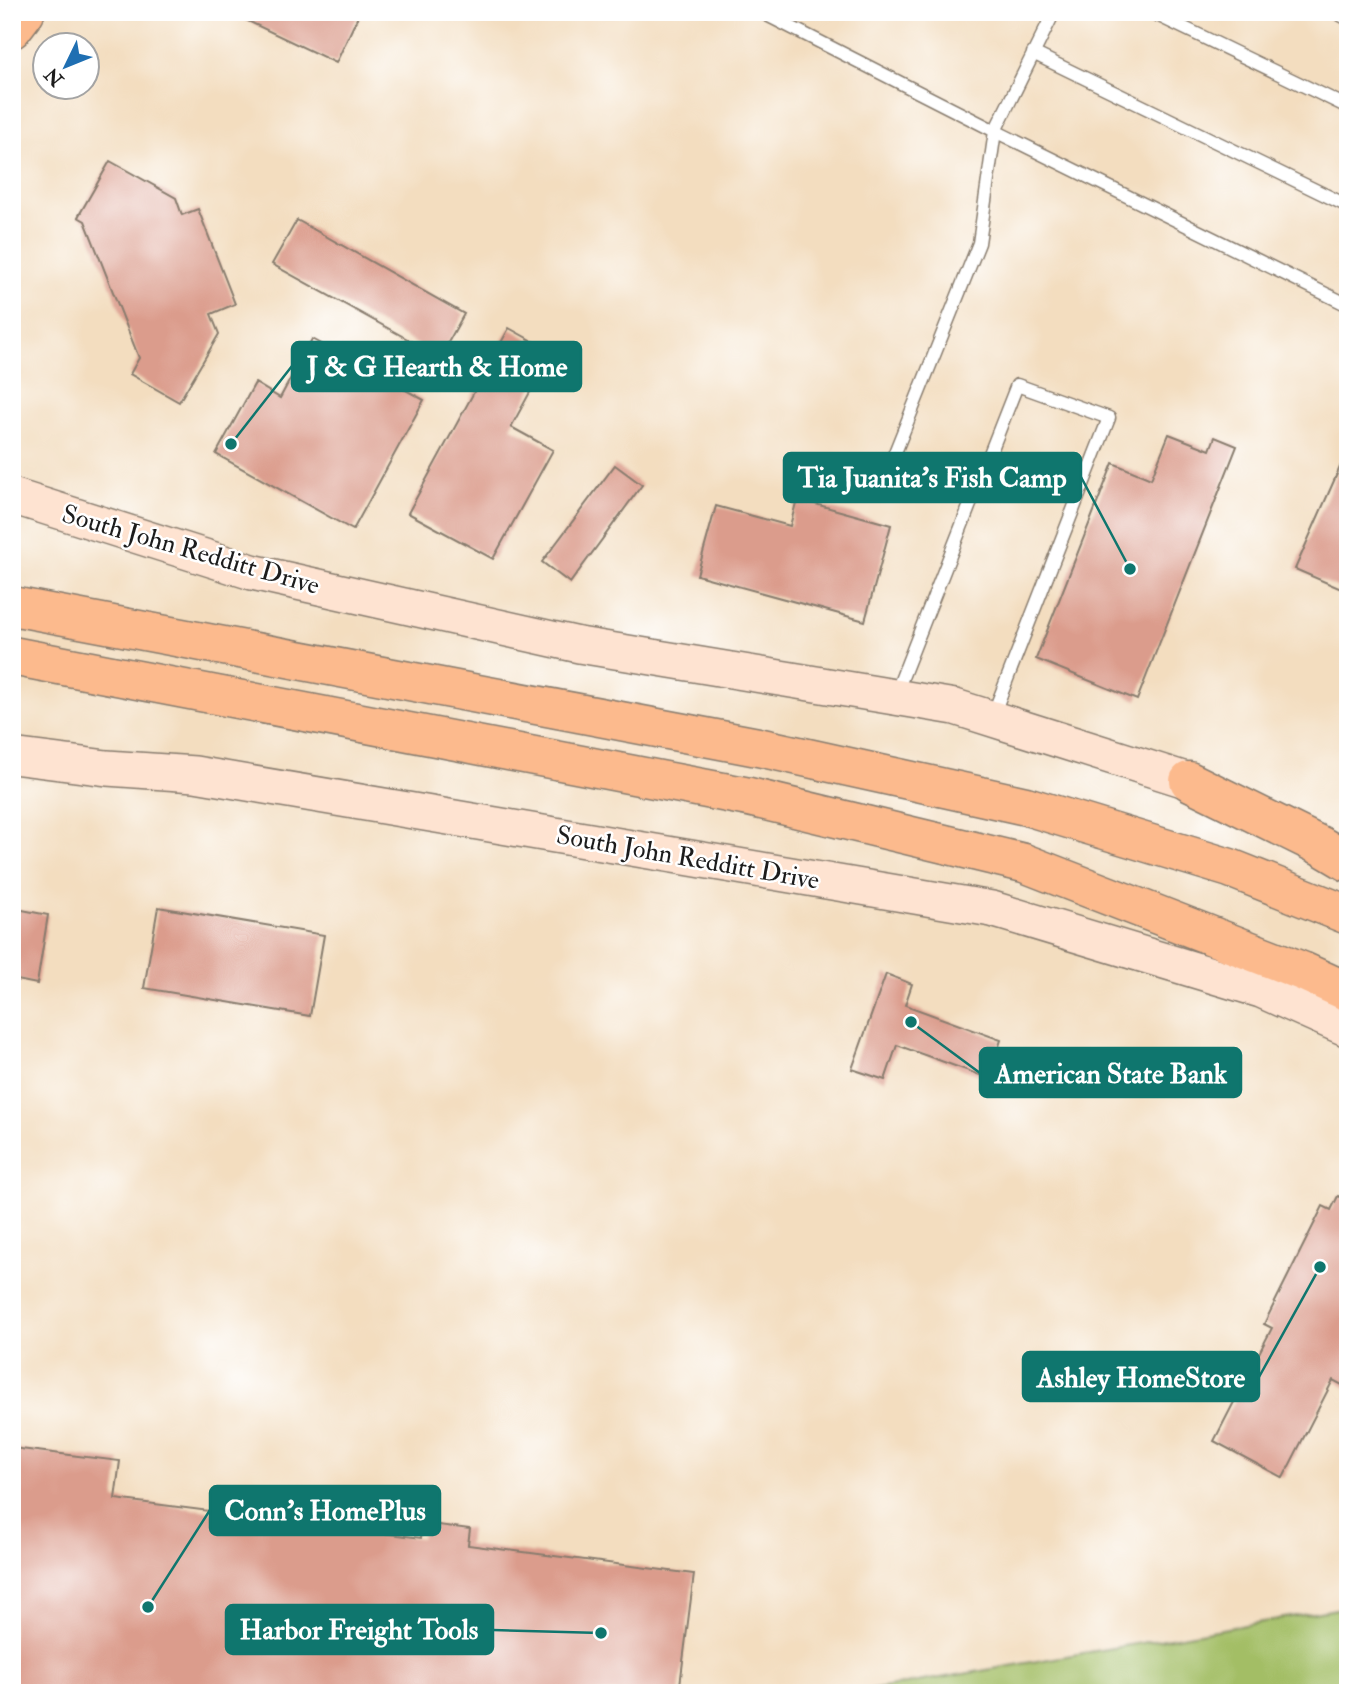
<svg xmlns="http://www.w3.org/2000/svg" width="1360" height="1705" font-family="'IM FELL Double Pica',serif">
<style>
.green{fill:#a3be65;stroke:#606d40;stroke-width:2}
.building{fill:#db9c8c}
.lines{fill:none;stroke-linecap:round;stroke-linejoin:round}
.lane-casing{stroke:#887c6e;stroke-width:15}
.secondary-casing{stroke:#887c6e;stroke-width:38}
.highway-casing{stroke:#887c6e;stroke-width:41}
.lane{stroke:#fff;stroke-width:12}
.secondary{stroke:#fee3d1;stroke-width:35}
.highway{stroke:#fcba8d;stroke-width:38}
.labels{text-anchor:middle;stroke-width:5;stroke-linejoin:round;paint-order:stroke}
.street-label{font-size:26px;fill:#1c1c1c;stroke:#fff}
.leader{fill:none;stroke:#0f766e;stroke-width:2.5}
.callout-dot{fill:#0f766e;stroke:#fff;stroke-width:2.5}
.callout{fill:#0f766e;stroke:#0f766e;stroke-width:2.5}
.callout-label{font-size:28px;text-anchor:middle;font-weight:bold;fill:#fff}
</style>
<rect width="100%" height="100%" fill="#fff"/>
<filter id="ink" filterUnits="userSpaceOnUse"><feTurbulence type="fractalNoise" baseFrequency=".0143" numOctaves="2"/><feDisplacementMap in="SourceGraphic" scale="14" xChannelSelector="R" yChannelSelector="G"/><feConvolveMatrix kernelMatrix="1 2 1 2 8 2 1 2 1" color-interpolation-filters="sRGB"/></filter>
<filter id="wash" filterUnits="userSpaceOnUse"><feTurbulence type="fractalNoise" baseFrequency=".00686" numOctaves="4" result="noise"/><feDisplacementMap in="SourceGraphic" scale="28" xChannelSelector="R" yChannelSelector="G"/><feGaussianBlur stdDeviation="1.57" result="paint"/><feColorMatrix in="noise" values="0 0 0 0 0 0 0 0 0 0 0 0 0 0 0 0 0 1.4 0 .05"/><feComposite in="paint" operator="in"/></filter>
<g filter="url(#wash)">
<rect width="100%" height="100%" fill="#f3ddbf"/>
<path class="green" d="M1348,1607V1693H854Z"/>
<g id="blocks">
<path class="building" d="M229,12H360L336,63Z
M110,161L176,198L182,215L198,209L235,304L211,314L219,334L179,402L130,374L139,358L85,221L78,217Z
M297,220L464,314L440,357L272,264Z
M509,328L552,352L511,427L553,450L493,559L408,513Z
M312,339L424,400L353,530L216,454L255,383L280,398Z
M1169,434L1210,450L1215,437L1237,446L1137,700L1036,659L1113,463L1151,479Z
M1348,449V592L1295,569Z
M615,465L642,485L570,583L542,562Z
M797,499L891,525L865,621L697,575L716,506L790,526Z
M158,907L324,935L310,1016L144,988Z
M12,908L48,915L37,984L12,979Z
M886,974L912,984L905,1005L1001,1040L988,1078L897,1045L885,1080L852,1069Z
M1338,1196L1348,1200V1388L1333,1380L1283,1478L1214,1441L1272,1328L1264,1324L1323,1206L1331,1210Z
M12,1448L120,1461L115,1499L421,1538L423,1523L470,1529L468,1545L694,1574L679,1693H12Z"/>
</g>
</g>
<g filter="url(#ink)">
<use href="#blocks" fill-opacity="0" stroke="#887c6e" stroke-width="2"/>
<g class="lines">
<defs>
<path id="lane" d="M761,12L995,131L979,243L890,465
M1054,12L995,131L1348,305
M1151,12L1348,107
M1335,12L1348,19
M1033,53L1348,206
M896,693L1017,385L1109,418L993,715"/>
<path id="secondary" d="M12,496L252,572L579,645L955,707L1189,781
M12,756L107,768L195,774L992,909L1261,990L1348,1029"/>
<path id="highway" d="M12,29L25,12
M12,606L758,747L1026,806L1230,868L1348,915
M12,656L749,797L1024,863L1302,971L1348,992
M1189,781L1321,846L1348,862"/>
</defs>
<use href="#lane" class="lane-casing"/>
<use href="#secondary" class="secondary-casing"/>
<use href="#highway" class="highway-casing"/>
<use href="#lane" class="lane"/>
<use href="#secondary" class="secondary"/>
<use href="#highway" class="highway"/>
</g>
</g>
<g class="labels">
<g class="street-label">
<text transform="translate(191 549) rotate(16)" y="9">South John Redditt Drive</text>
<text transform="translate(688 857) rotate(10)" y="9">South John Redditt Drive</text>
</g>
</g>
<path class="leader" d="M231 444L292 366M1130 569L1081 477M911 1022L980 1073M1320 1267L1259 1377M148 1607L210 1510M601 1633L493 1630"/>
<g class="callout-dot">
<circle cx="231" cy="444" r="7"/>
<circle cx="1130" cy="569" r="7"/>
<circle cx="911" cy="1022" r="7"/>
<circle cx="1320" cy="1267" r="7"/>
<circle cx="148" cy="1607" r="7"/>
<circle cx="601" cy="1633" r="7"/>
</g>
<g class="callout">
<rect x="292" y="342" width="289" height="49" rx="7"/>
<rect x="784" y="453" width="297" height="49" rx="7"/>
<rect x="980" y="1048" width="261" height="49" rx="7"/>
<rect x="1023" y="1352" width="236" height="49" rx="7"/>
<rect x="210" y="1486" width="230" height="49" rx="7"/>
<rect x="226" y="1605" width="267" height="49" rx="7"/>
</g>
<g class="callout-label">
<text x="437" y="376">J &amp; G Hearth &amp; Home</text>
<text x="932" y="487">Tia Juanita's Fish Camp</text>
<text x="1111" y="1083">American State Bank</text>
<text x="1141" y="1387">Ashley HomeStore</text>
<text x="325" y="1520">Conn's HomePlus</text>
<text x="359" y="1639">Harbor Freight Tools</text>
</g>
<rect width="1360" height="1705" fill="none" stroke="#fff" stroke-width="42"/>
<g transform="translate(66 66) rotate(227)"><circle r="33" fill="#ffffff" stroke="#a4a4a4" stroke-width="2"/>
<path d="M0-5L12 26L0 18L-12 26Z" fill="#1f6fb2"/>
<text y="-10" font-size="19" font-weight="bold" text-anchor="middle" fill="#1c1c1c">N</text>
</g>
</svg>
